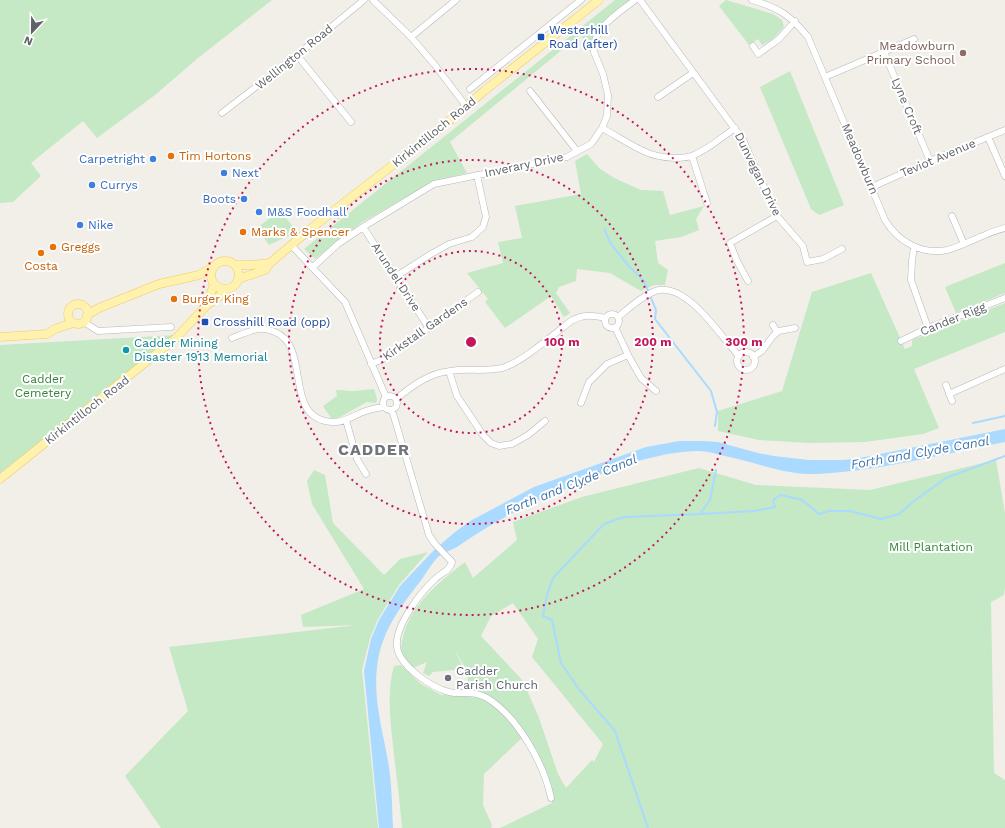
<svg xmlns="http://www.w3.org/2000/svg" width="1005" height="828" font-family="'Work Sans',sans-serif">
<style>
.green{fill:#c5e8c5;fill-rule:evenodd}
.water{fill:#aadaff}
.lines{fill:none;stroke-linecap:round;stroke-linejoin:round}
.stream{stroke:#aadaff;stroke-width:2}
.minor-casing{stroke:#b5b8bc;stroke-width:7}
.major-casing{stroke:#f2c960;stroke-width:9}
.minor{stroke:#fff;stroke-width:6}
.major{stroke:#fff2af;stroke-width:8}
.ring{fill:none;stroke:#c2185b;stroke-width:2;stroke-dasharray:2 4}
.transit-dot{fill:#1a4fb4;stroke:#fff;stroke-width:1.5}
.education-dot{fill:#8d6e63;stroke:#fff;stroke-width:1.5}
.food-dot{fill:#e8710a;stroke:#fff;stroke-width:1.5}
.shop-dot{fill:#3f7fe0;stroke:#fff;stroke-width:1.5}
.culture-dot{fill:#0f9aa8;stroke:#fff;stroke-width:1.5}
.worship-dot{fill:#6b7280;stroke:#fff;stroke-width:1.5}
.labels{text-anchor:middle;stroke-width:4;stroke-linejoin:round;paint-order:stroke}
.transit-label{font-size:12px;fill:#164399;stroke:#fff;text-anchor:start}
.education-label{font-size:12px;fill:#785e54;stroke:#fff;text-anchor:end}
.street-label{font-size:12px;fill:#5f6368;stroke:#fff}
.food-label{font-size:12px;fill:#c56008;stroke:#fff;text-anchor:start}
.shop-label{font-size:12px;fill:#366cbe;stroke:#fff;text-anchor:start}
.culture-label{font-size:12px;fill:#0d838f;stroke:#fff;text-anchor:start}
.park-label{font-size:12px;fill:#348238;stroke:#fff}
.worship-label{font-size:12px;fill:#5b616d;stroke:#fff;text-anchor:start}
.water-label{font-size:13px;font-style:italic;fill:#4174aa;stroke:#fff}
.district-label{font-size:16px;font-weight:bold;letter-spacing:1px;fill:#70757a;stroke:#fff}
.centre{fill:#c2185b;stroke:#fff;stroke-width:2}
.ring-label{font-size:12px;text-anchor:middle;font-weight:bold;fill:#c2185b;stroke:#fff;stroke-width:4;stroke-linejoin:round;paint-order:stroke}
</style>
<rect width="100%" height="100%" fill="#f1efe8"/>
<path class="green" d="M0,0H272L198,58L155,95L97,138L83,121L31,163L41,176L13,202L0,203Z
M615,0H630C614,14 596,24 591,46L580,35L450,142L467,173L432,182L361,223L315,259L304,249Z
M726,0L773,14L782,20L784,27L773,39L762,45L758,39L749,45L719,6Z
M790,71L844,205L819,215L811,209L760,87Z
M587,154L599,168L614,178L641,190L663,191L670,215L704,206L696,219L699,230L681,237L655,241L658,263L668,270L665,285H654L641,291L610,273L577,269L576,281L559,287L556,293L570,313L564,317L551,296L505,328L485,302L488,299L467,273L503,263L498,242L522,238L515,206L581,194L575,161Z
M280,210L297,232L269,245L257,228Z
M1005,263V293L956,313L945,287Z
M871,273L905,349L912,346V340L1005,303V332L914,369L939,428L923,434L865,442L810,443L759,440L718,431V411L782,391L812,292Z
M177,335L0,476V345Z
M374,389L377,399L376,403L367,402L338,418H331L323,406L337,396L336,390L353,391Z
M996,460L1005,513V587L1004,595L991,602L994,773L1005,780V828H500L552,803L553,793L524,736L484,774L483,805L492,825L491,828H402C400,804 397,779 394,755C391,726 386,694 394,666L401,665L421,684L441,695L470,693L466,669L454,649L464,669L433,672L429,676L423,673L427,662L413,668L401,656C400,613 434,586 465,562L473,578L517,540L513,522L582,497L699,468L756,485L870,490ZM513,603L538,639L532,657L603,744L594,762L592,760L566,788L558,774L539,718L523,681L481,636L491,616Z
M314,470L325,475L333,523L384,575L400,559L428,552L399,585L378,619L370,638L362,670L378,828H161L125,776L188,711L169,647L357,625L303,627L301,615L364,589L312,504L307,481Z"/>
<path class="water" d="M1005,429V442C943,454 879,471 816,474C784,475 756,462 725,456C716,454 707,451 699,451C655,452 614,468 575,485C532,502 495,520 457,547C450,551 444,552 438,557C432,563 427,572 422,579C402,605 384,627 378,660C372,695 382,727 388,761C392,783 392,806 393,828H379L364,671L371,639L379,620L400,586L433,551L455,532L472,520L534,487L646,447L679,441H703L718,442L758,453L774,456L809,460H844L865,457Z"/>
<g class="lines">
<path class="stream" d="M604,229L611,244L628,265L644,281L656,310L655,319L711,391L717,412L715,426
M973,423L1005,416
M700,514L754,511L775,507L773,500L781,495L802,500L819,514L829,511H850L881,519L899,514L914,501L946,478L1005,456
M648,828L615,731L578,688L561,663L552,620L543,616L547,595L553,578L604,524L624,517L700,514L710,500L716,470"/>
<defs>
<path id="minor" d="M373,0L411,37L434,64L466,106
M640,0L743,140L777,216L803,246L807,262L823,259L842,249
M752,0C779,8 790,15 808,37L885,220C898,242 922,255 947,250C960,247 972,240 985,235C991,232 998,230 1005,228
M411,37L456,0
M753,46L758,54L779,39L795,21
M884,52L930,161
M297,55L351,122
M825,77L914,39
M470,89L581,0
M530,91L577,151
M658,97L693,73
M222,113L297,55L364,0
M602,128C617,136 633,147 648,153C661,158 682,160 694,155C709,149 722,137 735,128
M988,137L1005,176
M692,156L707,203
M872,187L930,161L1005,130
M952,216L964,244
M363,227L429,328
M292,246L345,302L386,397
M914,247L912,260L911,280L928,328
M313,267L338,244L363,227L434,184L567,157L591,144L602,128L607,116L608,95L603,74L594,52C591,29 619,13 635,0
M395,277L431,254L449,244L472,237L483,227L486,217L477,175
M748,281L737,261L730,243L777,216
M605 321a7 7 0 1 1 14 0a7 7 0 1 1-14 0Z
M618,317C628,309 645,293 659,290C689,285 721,337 739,356
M84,322L98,331L171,327
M773,325L777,332
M615,327L628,355L641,378L656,391
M232,338C240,335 249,331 258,329C263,328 270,330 275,332C312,347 282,419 332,422C343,423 353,416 363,412C370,409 377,408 384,407
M901,341L928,328L1005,298
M737 361a9 9 0 1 1 18 0a9 9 0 1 1-18 0Z
M753,357L762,351L773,336L779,331L795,328
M371,364L388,357L478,292
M449,371L457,396L483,435L491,443L499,446L512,444L528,435L545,421
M946,385L952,401
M949,394L1005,369
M383 403a7 7 0 1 1 14 0a7 7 0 1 1-14 0Z
M396,399C412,386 429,373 450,371C467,368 485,372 502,368C521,363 554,334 571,321C584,314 591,315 606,318
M581,403L589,382L607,364L628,355
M392,410L429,535L435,544L452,562C450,571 441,573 435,579C421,592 395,625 397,646C398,665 432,688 449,692C462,695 474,690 487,698C518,717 544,764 551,798
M346,420L357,459L366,474"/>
<path id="major" d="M211 275a14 14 0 1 1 28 0a14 14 0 1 1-28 0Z
M235,265H251L270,263
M238,279L265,270L270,263L309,230L442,127L484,91L599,0
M68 314a10 10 0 1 1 20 0a10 10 0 1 1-20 0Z
M207,305L214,284
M87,315L99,308L159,284L199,275L214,266
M0,337L47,334L55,329L73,323
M0,479L176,338L207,305L217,298L226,289"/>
</defs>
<use href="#minor" class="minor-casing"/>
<use href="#major" class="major-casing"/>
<use href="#minor" class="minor"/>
<use href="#major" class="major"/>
</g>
<g class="ring">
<circle cx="471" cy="342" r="91"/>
<circle cx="471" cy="342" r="182"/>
<circle cx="471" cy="342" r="273"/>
</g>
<g class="transit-dot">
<rect x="537" y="33" width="8" height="8" rx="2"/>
<rect x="201" y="318" width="8" height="8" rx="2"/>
</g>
<circle class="education-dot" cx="963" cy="53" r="4"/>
<g class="food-dot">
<circle cx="171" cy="156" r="4"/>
<circle cx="243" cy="232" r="4"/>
<circle cx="53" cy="247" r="4"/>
<circle cx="41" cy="253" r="4"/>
<circle cx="174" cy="299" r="4"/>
</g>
<g class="shop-dot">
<circle cx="153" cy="159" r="4"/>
<circle cx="224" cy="173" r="4"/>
<circle cx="92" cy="185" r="4"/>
<circle cx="244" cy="199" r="4"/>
<circle cx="259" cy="212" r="4"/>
<circle cx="80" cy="225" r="4"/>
</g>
<circle class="culture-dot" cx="126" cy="350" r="4"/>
<circle class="worship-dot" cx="448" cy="678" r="4"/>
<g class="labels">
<g class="transit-label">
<text x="549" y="34">Westerhill<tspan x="549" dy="14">Road (after)</tspan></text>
<text x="213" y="326">Crosshill Road (opp)</text>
</g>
<g class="education-label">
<text x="955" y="50">Meadowburn<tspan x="955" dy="14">Primary School</tspan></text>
</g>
<g class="street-label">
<text transform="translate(294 57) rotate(-39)" y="4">Wellington Road</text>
<text transform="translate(907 106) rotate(67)" y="4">Lyne Croft</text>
<text transform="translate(434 132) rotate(-39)" y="4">Kirkintilloch Road</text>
<text transform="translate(938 158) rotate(-23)" y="4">Teviot Avenue</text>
<text transform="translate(860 159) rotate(67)" y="4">Meadowburn</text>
<text transform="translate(524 165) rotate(-12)" y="4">Inverary Drive</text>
<text transform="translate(758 174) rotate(64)" y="4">Dunvegan Drive</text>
<text transform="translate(396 277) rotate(57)" y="4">Arundel Drive</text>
<text transform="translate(953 319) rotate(-22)" y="4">Cander Rigg</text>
<text transform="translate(425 329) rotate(-35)" y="4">Kirkstall Gardens</text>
<text transform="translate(87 410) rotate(-38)" y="4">Kirkintilloch Road</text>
</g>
<g class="food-label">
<text x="179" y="160">Tim Hortons</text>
<text x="251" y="236">Marks &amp; Spencer</text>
<text x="61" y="251">Greggs</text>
<text x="41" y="270" text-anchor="middle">Costa</text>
<text x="182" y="303">Burger King</text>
</g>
<g class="shop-label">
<text x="145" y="163" text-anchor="end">Carpetright</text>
<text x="232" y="177">Next</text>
<text x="100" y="189">Currys</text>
<text x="236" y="203" text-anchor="end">Boots</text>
<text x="267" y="216">M&amp;S Foodhall</text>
<text x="88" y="229">Nike</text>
</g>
<g class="culture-label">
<text x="134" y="347">Cadder Mining<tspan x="134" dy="14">Disaster 1913 Memorial</tspan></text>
</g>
<g class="park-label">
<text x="43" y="383">Cadder<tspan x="43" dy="14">Cemetery</tspan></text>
<text x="931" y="551">Mill Plantation</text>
</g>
<g class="worship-label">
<text x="456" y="675">Cadder<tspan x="456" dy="14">Parish Church</tspan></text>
</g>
<g class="water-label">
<text transform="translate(920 452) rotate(-10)" y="5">Forth and Clyde Canal</text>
<text transform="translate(571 484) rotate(-22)" y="5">Forth and Clyde Canal</text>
</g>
<g class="district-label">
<text x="374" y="455">CADDER</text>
</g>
</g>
<circle cx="471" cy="342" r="6" class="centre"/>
<g class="ring-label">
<text x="562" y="346">100 m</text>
<text x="653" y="346">200 m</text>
<text x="744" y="346">300 m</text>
</g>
<g transform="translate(32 32) rotate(202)" stroke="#ffffff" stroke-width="3" paint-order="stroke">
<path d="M0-3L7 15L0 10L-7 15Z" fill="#5f6368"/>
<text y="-6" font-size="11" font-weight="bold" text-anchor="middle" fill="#5f6368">N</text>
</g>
</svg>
